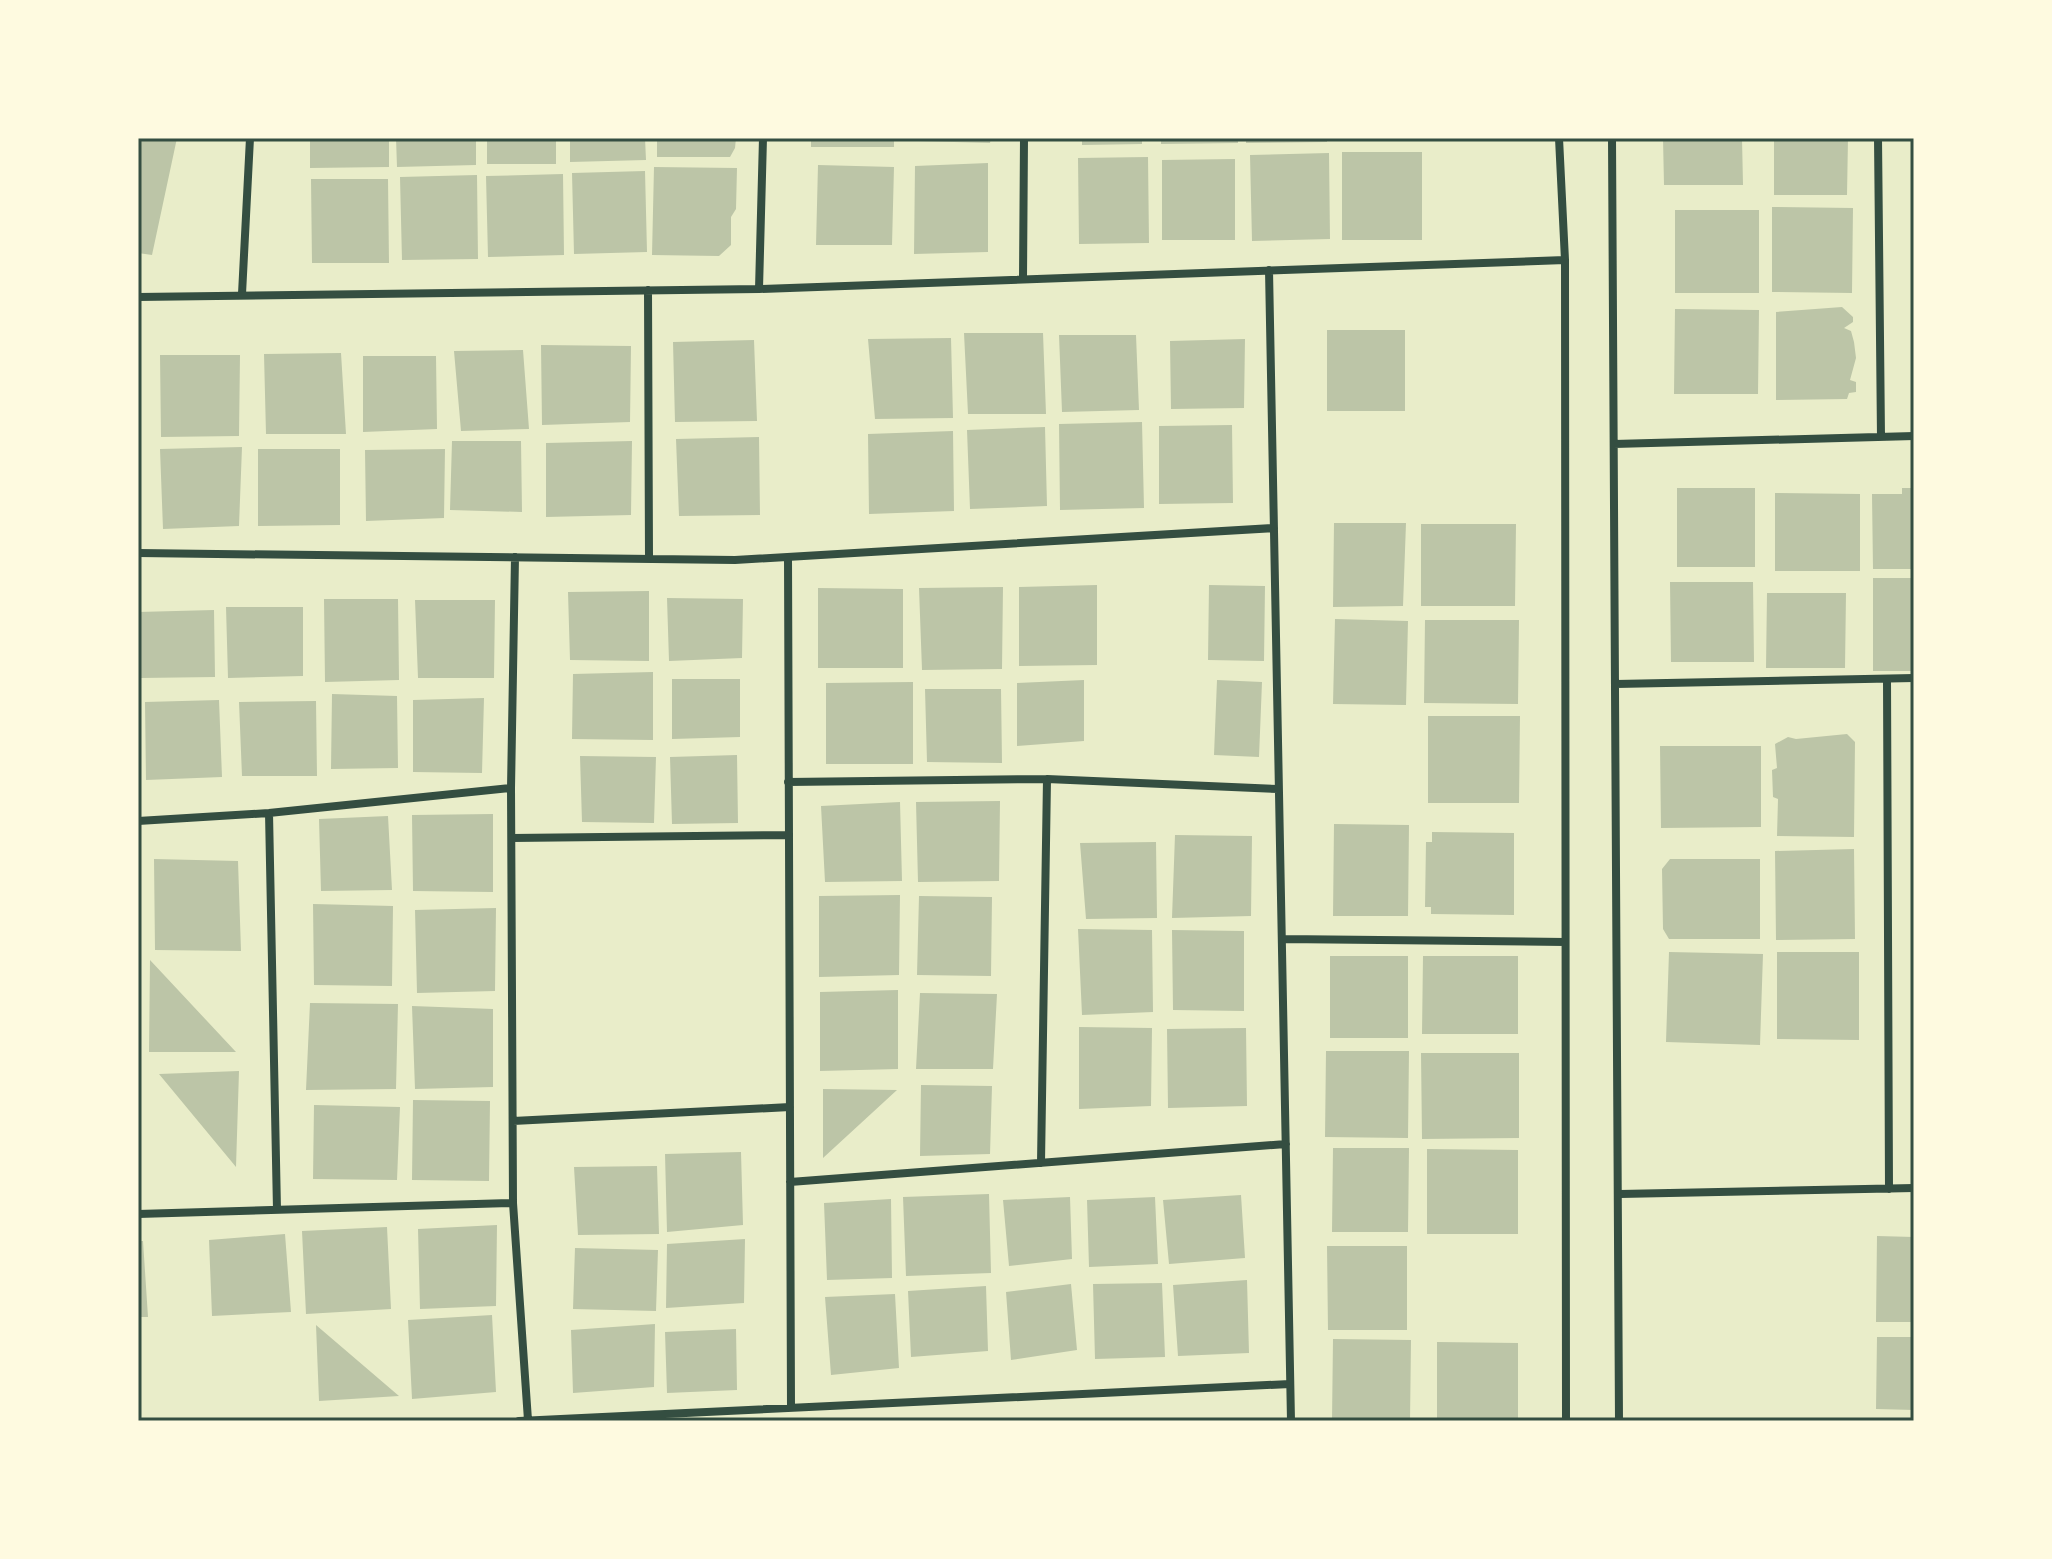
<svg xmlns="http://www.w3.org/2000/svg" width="2052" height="1559" font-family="'Alegreya Sans',sans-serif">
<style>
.building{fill:#bcc5a7}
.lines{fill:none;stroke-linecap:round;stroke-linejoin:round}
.minor{stroke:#344e41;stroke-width:8}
.neatline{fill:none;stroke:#344e41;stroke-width:3}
</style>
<rect width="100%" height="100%" fill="#e9edc9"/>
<path class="building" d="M138,138H177L152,255L138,253Z
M310,138H389V167L310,168Z
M396,138H476V165L397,167Z
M487,138H556V164H487Z
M570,138H645L646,160L570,162Z
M657,138H736L735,148L730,157H657Z
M811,138H894V147H811Z
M918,138H991L990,143L918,141Z
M1082,138H1142V144L1082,145Z
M1161,138H1238V143L1161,144Z
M1246,138H1327V142L1246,143Z
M1663,138H1742L1743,185H1664Z
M1774,138H1848L1847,195H1774Z
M1342,152H1422V240H1342Z
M1329,153L1330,239L1252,241L1250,155Z
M1148,157L1149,243L1079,244L1078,158Z
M1235,159V240H1162V160Z
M988,163V252L914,254L915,166Z
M818,165L894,167L892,245H816Z
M654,167L737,168L736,209L731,217V245L719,256L652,255Z
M645,171L647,252L574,254L572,173Z
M563,174L564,255L488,257L486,176Z
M477,175L478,259L402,260L400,177Z
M311,179H388L389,263H312Z
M1772,207L1853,208L1852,293L1772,292Z
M1675,210H1759V293H1675Z
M1842,307L1853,317V322L1844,328L1851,331L1854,342L1856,358L1850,380L1856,382V392L1849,393L1847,399L1776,400V312Z
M1675,309L1759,310L1758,394H1674Z
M1327,330H1405V411H1327Z
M964,333H1043L1046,414H968Z
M1059,335H1136L1139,410L1062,412Z
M951,338L953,418L875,419L868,339Z
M1245,339L1244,408L1171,409L1170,341Z
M754,340L757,421L675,422L673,342Z
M541,345L631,346L630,422L542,425Z
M523,350L529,429L461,431L454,351Z
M341,353L346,434H266L264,354Z
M160,355H240L239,436L161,437Z
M363,356H436L437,429L363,432Z
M1142,422L1144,508L1060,510L1059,424Z
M1232,425L1233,503L1159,504V426Z
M1045,427L1047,506L970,509L967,430Z
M953,431L954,511L869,514L868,434Z
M759,437L760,515L679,516L676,439Z
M452,441H521L522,512L450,510Z
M632,441L631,515L546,517V443Z
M242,447L239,526L163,529L160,449Z
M258,449H340V525L258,526Z
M445,449L444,518L366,521L365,450Z
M1677,488H1755V567H1677Z
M1902,488H1914V569H1873L1872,494H1902Z
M1775,493L1860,494V571H1775Z
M1334,523H1406L1403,606L1333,607Z
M1421,524H1516L1515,606H1421Z
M1873,578H1914V671H1873Z
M1670,582H1753L1754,662H1671Z
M1097,585V665L1019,666V587Z
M1209,585L1265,586L1264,661L1208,660Z
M1003,587L1002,669L922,670L919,588Z
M818,588L903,589V668H818Z
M649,591V661L570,660L568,592Z
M1767,593H1846L1845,668H1766Z
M667,598L743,599L742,658L669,661Z
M324,599H398L399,680L325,682Z
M415,600H495L494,678H418Z
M226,607H303V676L228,678Z
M214,610L215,677L140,678L138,612Z
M1335,619L1408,621L1406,705L1333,704Z
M1425,620H1519L1518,704L1424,703Z
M653,672V740L572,739L573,674Z
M672,679H740V737L672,739Z
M1084,680V741L1017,746V683Z
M1217,680L1262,682L1259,757L1214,755Z
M913,682V764H826V683Z
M925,689H1001L1002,763L927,762Z
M332,694L397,696L398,768L331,769Z
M484,698L482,773L413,772V700Z
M219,700L222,777L146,780L145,702Z
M316,701L317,776H242L239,702Z
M1428,716H1520L1519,803H1428Z
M1847,734L1855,742L1854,837L1777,836L1778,799L1773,797L1772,770L1777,768L1775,744L1788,737L1796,739Z
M1660,746H1761V827L1661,828Z
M737,755L738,823L672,824L670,757Z
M580,756L656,757L654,823L582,822Z
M1000,801L999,881L918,882L916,802Z
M900,802L902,881L825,882L821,806Z
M493,814V892L413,891L412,815Z
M388,816L392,890L321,891L319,819Z
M1334,824L1409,825L1408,916H1333Z
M1432,832L1514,833V915L1431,914V907H1425L1426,842H1432Z
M1175,835L1252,836L1251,916L1172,918Z
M1156,842L1157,918L1086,919L1080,843Z
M1854,849L1855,939L1776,940L1775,851Z
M154,859L238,861L241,951L155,950Z
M1670,859H1760V939H1669L1663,929L1662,869Z
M900,895L899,975L819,977V896Z
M919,896L992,897L991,976L917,975Z
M313,904L393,906L392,986L314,985Z
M496,908L495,991L417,993L415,910Z
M1078,929L1152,930L1153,1012L1082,1015Z
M1172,930L1244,931V1011L1173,1010Z
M1669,952L1763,954L1760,1045L1666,1042Z
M1777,952H1859V1040L1777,1039Z
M1330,956H1408V1038H1330Z
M1423,956H1518V1034H1422Z
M150,960L236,1052H149Z
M898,990V1069L820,1071V992Z
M920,993L997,994L993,1069H916Z
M310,1003L398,1004L396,1089L306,1090Z
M412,1006L493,1009V1087L415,1089Z
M1079,1027L1152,1028L1151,1106L1079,1109Z
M1246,1028L1247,1106L1168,1108L1167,1029Z
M1326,1051H1409L1408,1138L1325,1137Z
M1421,1053H1519V1138L1422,1139Z
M239,1071L236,1167L159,1074Z
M921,1085L992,1086L990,1154L920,1156Z
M823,1089L897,1090L823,1158Z
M413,1100L490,1101L489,1181L412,1180Z
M314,1105L400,1107L397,1180L313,1179Z
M1333,1148H1409L1408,1232H1332Z
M1427,1149L1518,1150V1234H1427Z
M741,1152L743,1225L667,1232L665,1154Z
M657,1166L659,1234L578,1235L574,1167Z
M989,1194L991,1273L906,1276L903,1197Z
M1241,1195L1245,1258L1169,1264L1163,1200Z
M1070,1197L1072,1259L1009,1266L1003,1200Z
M1155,1197L1158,1264L1089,1267L1087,1200Z
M891,1199L892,1278L827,1280L824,1203Z
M497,1225L496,1306L420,1309L418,1229Z
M387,1227L391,1309L306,1314L302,1231Z
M285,1234L291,1312L212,1316L209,1240Z
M1877,1236L1914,1237V1322H1876Z
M745,1239L744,1303L666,1308L667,1244Z
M138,1241H143L148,1317H138Z
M1327,1246H1407V1330H1328Z
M575,1248L658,1250L656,1311L573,1309Z
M1247,1280L1249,1353L1178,1356L1173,1285Z
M1162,1283L1165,1357L1095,1359L1093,1284Z
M1071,1284L1077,1350L1011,1360L1006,1292Z
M986,1286L988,1351L911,1357L908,1291Z
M895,1294L899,1368L831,1375L825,1297Z
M492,1315L496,1392L412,1399L408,1320Z
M655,1324L654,1387L573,1393L571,1330Z
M316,1325L399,1396L319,1401Z
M736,1329L737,1390L667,1393L665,1332Z
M1877,1337H1914V1410L1876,1409Z
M1333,1339L1411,1340L1410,1421H1332Z
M1437,1342L1518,1343V1421H1437Z"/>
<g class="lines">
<path class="minor" d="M1559,138L1565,260L1566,1421
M1612,138L1619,1421
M1878,138L1881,437
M1269,270L1291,1421
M1023,279L1024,138
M759,289L763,138
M648,290L649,559
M242,294L250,138
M138,297L759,289L1565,260
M1614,444L1914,436
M138,553L735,560L1274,528
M515,557L511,788L513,1203L528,1420
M788,557L791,1408
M1887,679L1889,1189
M1616,684L1914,678
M788,782L1047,779L1278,789
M269,813L277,1210
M138,821L269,813L511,788
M512,838L789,835
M1282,939L1565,942
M513,1121L790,1107
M1041,1163L1047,779
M790,1182L1286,1144
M1620,1194L1914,1188
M138,1214L513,1203
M519,1421L1290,1384"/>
</g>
<rect width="2052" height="1559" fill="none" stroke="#fefae0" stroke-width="280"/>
<rect x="140" y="140" width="1772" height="1279" class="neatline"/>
</svg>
